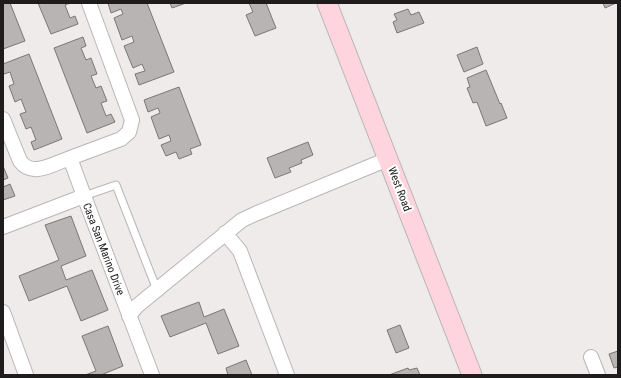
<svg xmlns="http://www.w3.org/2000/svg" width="621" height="378" font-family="'Roboto Condensed',sans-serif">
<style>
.building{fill:#b8b4b4;stroke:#7b7778}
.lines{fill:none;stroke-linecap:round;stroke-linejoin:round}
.lane-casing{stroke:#bab5b6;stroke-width:9}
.street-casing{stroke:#bab5b6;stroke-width:16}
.secondary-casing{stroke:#bab5b6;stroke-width:21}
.lane{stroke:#fff;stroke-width:7}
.street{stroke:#fff;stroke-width:14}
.secondary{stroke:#fed5df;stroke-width:19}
.labels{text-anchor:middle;stroke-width:4;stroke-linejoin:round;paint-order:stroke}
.street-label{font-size:11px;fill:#1e1c1c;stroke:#fff}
</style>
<rect width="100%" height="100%" fill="#efebeb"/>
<path class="building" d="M3,3H10L25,41L3,49Z
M38,3H70L65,5L70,18L75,16L78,24L51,34Z
M108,3H147L174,72L139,85L135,74L145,71L142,64L133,68L124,46L134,42L132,36L122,40L114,18L123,14L121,9L111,13Z
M170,3H186L172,8Z
M249,3H266L276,28L255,36L246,15L253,12Z
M603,3H616L605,8Z
M408,9L411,15L419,12L424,23L397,33L393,22L397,20L394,14Z
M83,37L86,46L81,48L86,60L91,58L97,74L91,76L96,88L101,86L107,101L101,103L106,116L111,114L115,122L87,133L54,48Z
M477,47L483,64L464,72L457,55Z
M29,54L62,139L34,150L31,142L36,140L31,127L26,129L20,114L26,112L21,99L15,102L9,86L14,84L10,72L4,74L3,71V64Z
M486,70L500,104L501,103L507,118L486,126L477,102L473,103L467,88L470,87L467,78Z
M179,87L201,145L190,149L192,154L179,159L176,152L166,156L161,145L171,141L169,135L159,139L151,117L160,113L158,108L148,112L144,100Z
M308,142L313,155L301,160L302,163L289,168L291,172L275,178L267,158Z
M3,166L8,178L3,180Z
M10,184L15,196L3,200V187Z
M71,216L86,256L61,266L66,280L92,270L108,310L81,321L67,286L29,301L19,276L59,260L45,225Z
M199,302L204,317L224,309L239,346L218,354L206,323L170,337L161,316Z
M400,325L409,348L396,353L387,330Z
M108,326L123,366L101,375H85L96,371L82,336Z
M618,351V367L614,368L609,354Z
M246,360L252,375H228L226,368Z
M408,368L409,370L417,368L420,375H389Z"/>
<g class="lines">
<defs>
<path id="lane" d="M84,196L116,185L157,290"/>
<path id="street" d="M3,119L20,161C32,178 53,164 70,158
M84,196L70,158L121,139L129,132L132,120L89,3
M3,227L84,196L152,375
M225,233L240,251L287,375
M3,312L26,375
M129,316L137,306L242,220L255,214L388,159
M591,357L598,375"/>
<path id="secondary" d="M327,3L472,375"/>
</defs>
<use href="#lane" class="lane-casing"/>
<use href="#street" class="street-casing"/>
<use href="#secondary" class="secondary-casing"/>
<use href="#lane" class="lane"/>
<use href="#street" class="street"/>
<use href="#secondary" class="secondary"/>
</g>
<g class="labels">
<g class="street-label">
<text transform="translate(400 189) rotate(69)" y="4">West Road</text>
<text transform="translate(104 249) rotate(69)" y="4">Casa San Marino Drive</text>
</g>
</g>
<rect width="621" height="378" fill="none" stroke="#1e1c1c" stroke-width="8"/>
</svg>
